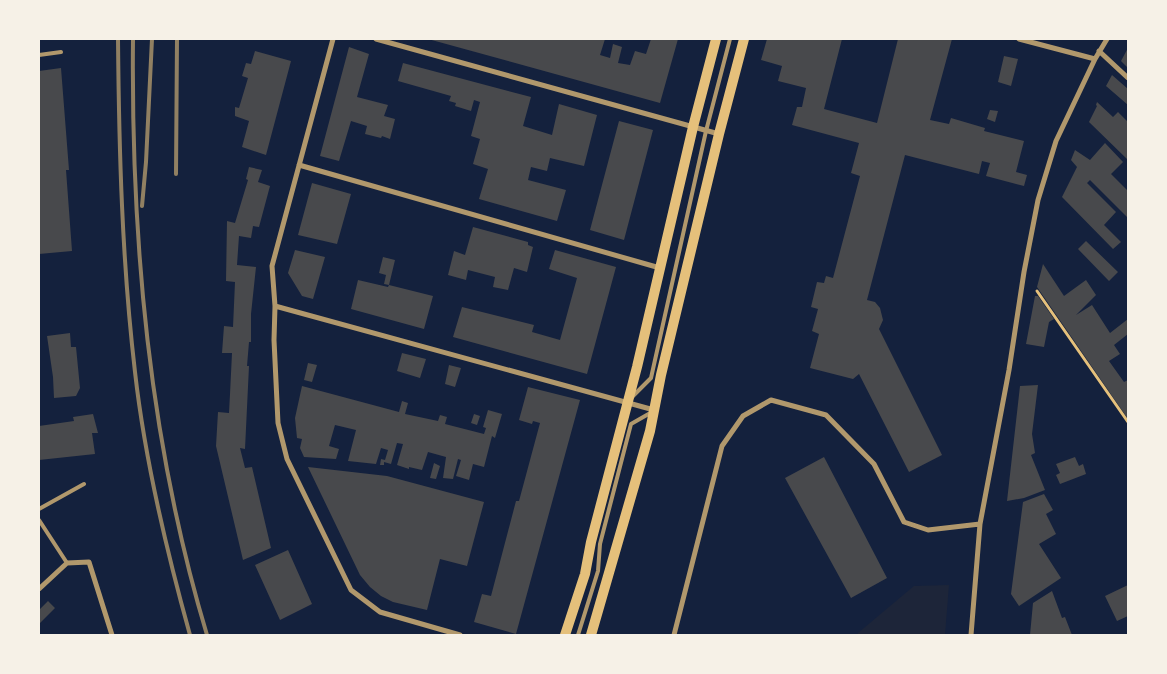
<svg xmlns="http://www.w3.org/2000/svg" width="1167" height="674" font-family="Roboto,sans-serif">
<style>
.green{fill:#1d2539}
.building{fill:#48494c}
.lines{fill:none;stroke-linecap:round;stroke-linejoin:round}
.path{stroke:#e5c07b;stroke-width:3}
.service{stroke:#b1986c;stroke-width:4}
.minor{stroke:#b1986c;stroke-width:5}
.secondary{stroke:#e5c07b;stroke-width:10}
.rail{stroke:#918062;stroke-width:4}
</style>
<rect width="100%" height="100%" fill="#14213d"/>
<path class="green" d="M949,585L945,635H858V633L914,586Z"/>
<path class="building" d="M428,39H605L600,55L610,58L613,44L622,47L618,63L630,65L635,51L646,54L651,39H678L660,103Z
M767,39H842L824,109L877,123L898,39H952L930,120L949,124L951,118L985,128L984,131L1024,141L1016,172L1027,175L1024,186L986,176L990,163L982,161L979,174L905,155L867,300L875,302L880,308L883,320L879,329L942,455L909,472L859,374L853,379L810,368L819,334L812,331L818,309L811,307L817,282L824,283L826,276L833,278L860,176L851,173L859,143L792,125L797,107H802L806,88L778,81L782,66L761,60Z
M349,47L369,54L357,97L388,105L384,116L395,119L390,139L382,136L381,138L365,134L367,126L351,121L339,161L320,156Z
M1128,48V68L1121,61Z
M255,51L291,61L266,155L242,147L249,121L235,116V107L239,108L248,78L242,76L246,63L251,64Z
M1004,56L1018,59L1011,86L998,82Z
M403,63L531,97L523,126L552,135L559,104L597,115L584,166L550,158L547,171L531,167L528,180L566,190L557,221L479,199L488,169L473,164L480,139L471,136L480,102L474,100L471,111L455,106L456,103L449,101L451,96L398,81Z
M61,68L69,170H66L72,251L39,254V71Z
M1112,75L1128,89V105L1106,86Z
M1097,102L1113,117L1118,112L1128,122V160L1089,122L1097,106L1096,105Z
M990,110L998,111L995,122L987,119Z
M619,121L653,130L624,240L590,230Z
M1105,143L1123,162L1111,174L1128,191V218L1090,180L1087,183L1116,212L1104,225L1121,242L1113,249L1062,197L1077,167L1071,160L1075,150L1090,160Z
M249,167L262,170L258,182L270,186L259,227L253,226L251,238L239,236L237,265L256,267L251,314V342H249L247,366H249L245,449L240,448L245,468L252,467L271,548L243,560L216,446L218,412L229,413L230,394L232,353H222L224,326L233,327L235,282L226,281L227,221L235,223L248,180L246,179Z
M312,183L351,194L337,244L298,235Z
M473,227L528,242V245L533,247L527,272L514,268L508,290L493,287L495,277L468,270L466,280L448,275L454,251L465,255Z
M1086,241L1118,272L1109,281L1078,249Z
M295,250L325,257L313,299L302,296L288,273Z
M555,250L616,267L587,374L453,337L462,307L534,325L532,332L560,340L577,278L549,269Z
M383,257L395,260L389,285L384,284L386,275L379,273Z
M1043,264L1064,296L1086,280L1096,295L1076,315L1092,305L1110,333L1128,319V334L1114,345L1120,354L1109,361L1124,382L1128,380V419L1037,287Z
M358,280L388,287L389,285L433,296L424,329L351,309Z
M1035,296H1038L1054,319L1049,322L1044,347L1026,344Z
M70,333L71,347H76L80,388L76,396L54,398L53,377L47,336Z
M402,353L426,359L420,378L397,371Z
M308,363L317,365L312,382L304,380Z
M449,365L461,368L455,387L445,384Z
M1038,385L1032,434L1035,453L1031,455L1045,490L1024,498L1007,501L1020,386Z
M302,386L399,412L402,401L408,403L405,414L438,421L440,415L447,417L445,424L484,434L486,428L483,427L488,410L502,414L495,438L492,436L484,467L473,464L469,480L456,476L461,460L458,459L453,479L443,478L446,457L428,452L422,470L409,467V469L397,465L403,444L397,443L391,464L384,462V465H380L381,459L385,460L388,450L381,448L376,464L348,461L356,430L335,425L329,446L339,449L336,459L304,457L300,448L302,439L297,438L295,418Z
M528,387L580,400L516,634L474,622L482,594L491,596L516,501H519L540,423L533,421L532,424L519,420Z
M93,414L98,433H92L95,454L39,460V426L74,421L73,417Z
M474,414L480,416L477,425L471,423Z
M824,457L887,578L851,598L785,478Z
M1075,457L1079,466L1083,464L1086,474L1060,484L1056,475L1060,473L1056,464Z
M434,463L440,466L436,479L430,478Z
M308,467L387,476L484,502L467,566L440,559L427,610L393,602L381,596L370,587L360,575Z
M1044,494L1053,510L1046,514L1056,534L1039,544L1061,578L1019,606L1011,594L1023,502Z
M288,550L312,604L280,620L255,565Z
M1128,585V616L1117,621L1105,596Z
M1052,591L1062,618L1065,617L1072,635H1030L1033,603Z
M48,601L55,608L40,623L39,610Z"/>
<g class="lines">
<path class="path" d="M1037,291L1128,422"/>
<path class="service" d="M39,55L61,52
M632,397L651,378L706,131L730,39
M39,509L84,484
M39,520L67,563
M578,635L598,571L600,544L631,424L652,412"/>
<path class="minor" d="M333,39L272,266L275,306L274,340L278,423L287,459L351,590L380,612L460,635
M376,39L719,134
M1019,39L1095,59
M1099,51L1128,78
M299,165L660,268
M275,306L654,410
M39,589L67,563L89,562L112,635
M674,635L722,446L743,416L771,400L826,415L874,464L904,522L928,530L980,524
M971,635L980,524L1009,370L1024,272L1038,200L1056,141L1095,59L1107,39"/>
<path class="secondary" d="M565,635L585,574L591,542L637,367L693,127L716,39
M591,635L650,431L661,375L719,134L744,39"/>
<path class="rail" d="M118,39C119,150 122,261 135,372C145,461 166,549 190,635
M133,39C131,240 149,442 207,635
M176,174L177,39
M142,206L146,162L152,39"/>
</g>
<rect width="1167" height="674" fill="none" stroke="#f6f1e7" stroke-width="80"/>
</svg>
